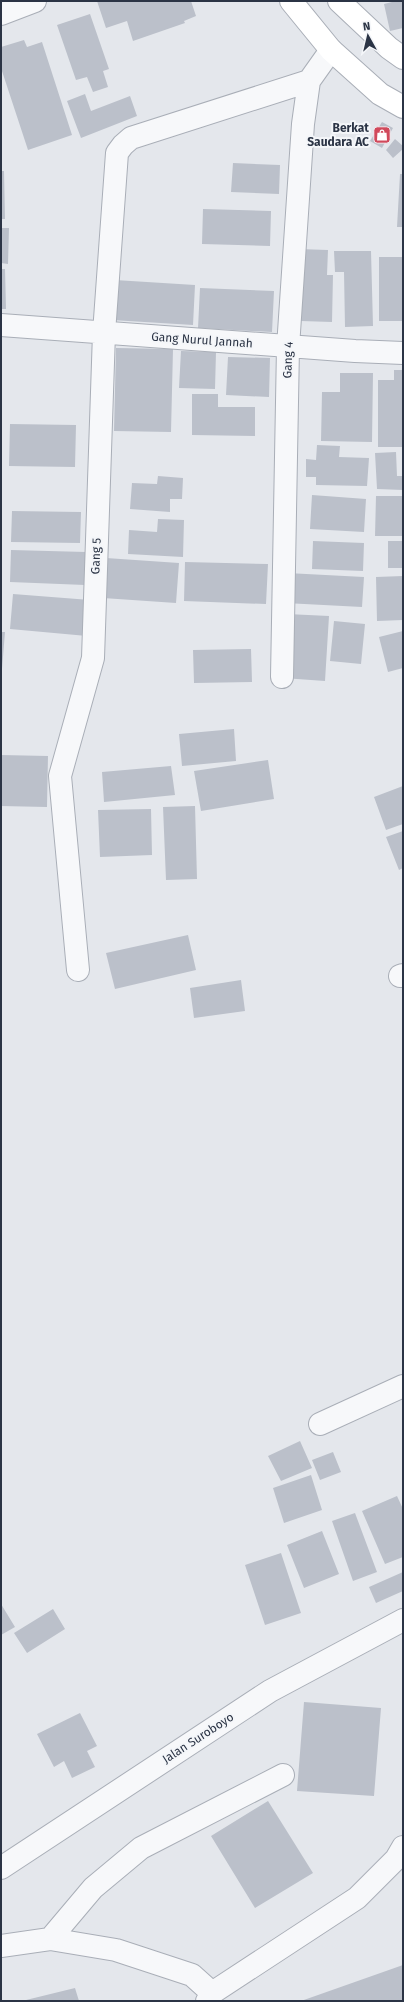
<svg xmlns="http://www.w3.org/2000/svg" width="404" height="2002" font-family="'Fira Sans',sans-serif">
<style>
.building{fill:#bbc0ca}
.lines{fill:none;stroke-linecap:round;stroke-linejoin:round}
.minor-casing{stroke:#a9aeb7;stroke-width:24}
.secondary-casing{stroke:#a9aeb7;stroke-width:24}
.minor{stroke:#f7f8fa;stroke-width:22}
.secondary{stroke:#fff;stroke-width:22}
.labels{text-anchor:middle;stroke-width:4;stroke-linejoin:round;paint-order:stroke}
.poi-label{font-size:12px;font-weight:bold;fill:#2b3445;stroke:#f4f6f9;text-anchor:end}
.street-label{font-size:12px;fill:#2b3445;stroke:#f4f6f9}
</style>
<rect width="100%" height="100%" fill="#e4e7ec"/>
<path class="building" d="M97,1H191L196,16L184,21L185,23L133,41L127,21L106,28Z
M396,1H403V28L390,31L384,4Z
M90,14L109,69L103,71L108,87L93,92L87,77L76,80L57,25Z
M24,40L27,47L42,42L72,135L28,150L1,68V47Z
M85,94L91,111L130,96L137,116L81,138L67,101Z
M382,122L393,128L382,148L370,141Z
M395,139L403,146V149L393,158L386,150Z
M233,163L280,165L279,194L231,192Z
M1,171H4L5,219H1Z
M400,174H403V227H397Z
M203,209L271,211L270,246L202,244Z
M1,228H9L8,264L1,263Z
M298,249L328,250L327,275H333L332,322L301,321Z
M334,251H371L373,326L345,327L344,272H335Z
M379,257H403V321H379Z
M1,269H5L6,309H1Z
M115,280L195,285L193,325L112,320Z
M200,288L274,291L272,332L198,328Z
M116,348L173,349L171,432L114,431Z
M181,351L216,352L215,389L179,388Z
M228,357L270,358L269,397L226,395Z
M394,370H403V447H378V380H394Z
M340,373H373L372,442L321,441L322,392H340Z
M192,394H218V407H255V436L192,435Z
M10,424L76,425L75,467L9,466Z
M317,445L340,446L339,457L369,458L367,486L316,485V477H306V459L316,460Z
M396,452L397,476H403V490L377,489L375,453Z
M158,476L183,478L182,499H170V512L130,509L132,483L157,484Z
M312,495L366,499L364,532L310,529Z
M376,496H403V536H375Z
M12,511L81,512L80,543L11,542Z
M158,519L184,520L183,557L128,554L129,530L157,532Z
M313,541L364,543L363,571L312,569Z
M388,541H403V568H388Z
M11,550L86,552L85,585L10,582Z
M106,558L179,563L176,603L103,598Z
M185,562L268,564L266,604L184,601Z
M287,573L364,577L362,607L285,603Z
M403,576V620L377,621L376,577Z
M13,594L90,600L87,636L10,629Z
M287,614L329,616L325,681L283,678Z
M334,621L365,624L361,664L330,661Z
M403,631V668L388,672L379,637Z
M1,632H5L2,669H1Z
M251,649L252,682L194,683L193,650Z
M234,729L236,761L182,766L179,734Z
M1,755L48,756L47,807L1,806Z
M268,760L274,799L201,811L194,771Z
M171,766L175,795L104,802L102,772Z
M403,786V824L386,830L374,797Z
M195,806L197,879L166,880L163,807Z
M151,809L152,855L100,857L98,810Z
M403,831V868L399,870L386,837Z
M188,935L196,970L115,989L106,953Z
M241,980L245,1011L194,1018L190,988Z
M300,1441L312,1468L281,1481L268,1456Z
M333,1452L341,1472L320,1480L312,1460Z
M311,1475L322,1510L284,1523L273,1488Z
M397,1496L403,1509V1557L385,1564L362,1511Z
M355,1513L377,1572L353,1581L332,1521Z
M322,1531L339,1574L304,1588L287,1545Z
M281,1553L301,1613L265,1625L245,1565Z
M403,1572V1591L376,1603L369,1587Z
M1,1604L15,1627L1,1635Z
M53,1609L65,1629L27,1653L14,1633Z
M304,1702L381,1708L374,1796L297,1791Z
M80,1713L97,1746L87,1751L95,1767L72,1778L64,1761L54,1767L37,1734Z
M268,1801L313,1873L255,1908L211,1836Z
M403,1965V2001H301Z
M75,1988L79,2001H26V2000Z"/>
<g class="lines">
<defs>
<path id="minor" d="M1,14L35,1
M1,325L355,351L403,353
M282,677L288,347L303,124L309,81L331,50
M78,970L60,776L93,658L104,333L117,153L123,145L131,138L309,81
M400,976L403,975
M320,1424L403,1386
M1,1868L270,1691L403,1620
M50,1939L93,1888L141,1848L283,1775
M1,1946L50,1939L116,1950L192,1975L212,1993
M207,2001L212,1993L357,1898L396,1859L403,1847"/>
<path id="secondary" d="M291,1L331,50L380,94L403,107
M339,1L389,48L403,58"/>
</defs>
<use href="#minor" class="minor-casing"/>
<use href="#secondary" class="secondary-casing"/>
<use href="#minor" class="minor"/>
<use href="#secondary" class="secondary"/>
</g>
<defs>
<symbol id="shop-square" viewBox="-11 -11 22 22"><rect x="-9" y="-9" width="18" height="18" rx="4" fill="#d1495b" stroke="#f4f6f9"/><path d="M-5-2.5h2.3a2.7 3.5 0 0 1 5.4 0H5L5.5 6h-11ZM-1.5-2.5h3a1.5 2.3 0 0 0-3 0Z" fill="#fff"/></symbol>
</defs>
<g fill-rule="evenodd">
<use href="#shop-square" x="372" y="125" width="20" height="20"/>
</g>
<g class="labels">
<g class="poi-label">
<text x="369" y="132">Berkat<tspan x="369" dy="14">Saudara AC</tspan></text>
</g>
<g class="street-label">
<text transform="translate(202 340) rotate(4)" y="4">Gang Nurul Jannah</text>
<text transform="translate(288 360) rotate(-88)" y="4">Gang 4</text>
<text transform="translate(96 556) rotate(-88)" y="4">Gang 5</text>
<text transform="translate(198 1738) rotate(-33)" y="4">Jalan Suroboyo</text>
</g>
</g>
<rect width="404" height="2002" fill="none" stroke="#2b3445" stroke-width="4"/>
<g transform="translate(368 36) rotate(352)" stroke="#f4f6f9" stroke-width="3" paint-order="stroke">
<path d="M0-3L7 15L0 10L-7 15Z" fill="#2b3445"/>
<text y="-6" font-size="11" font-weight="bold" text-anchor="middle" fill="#2b3445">N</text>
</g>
</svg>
